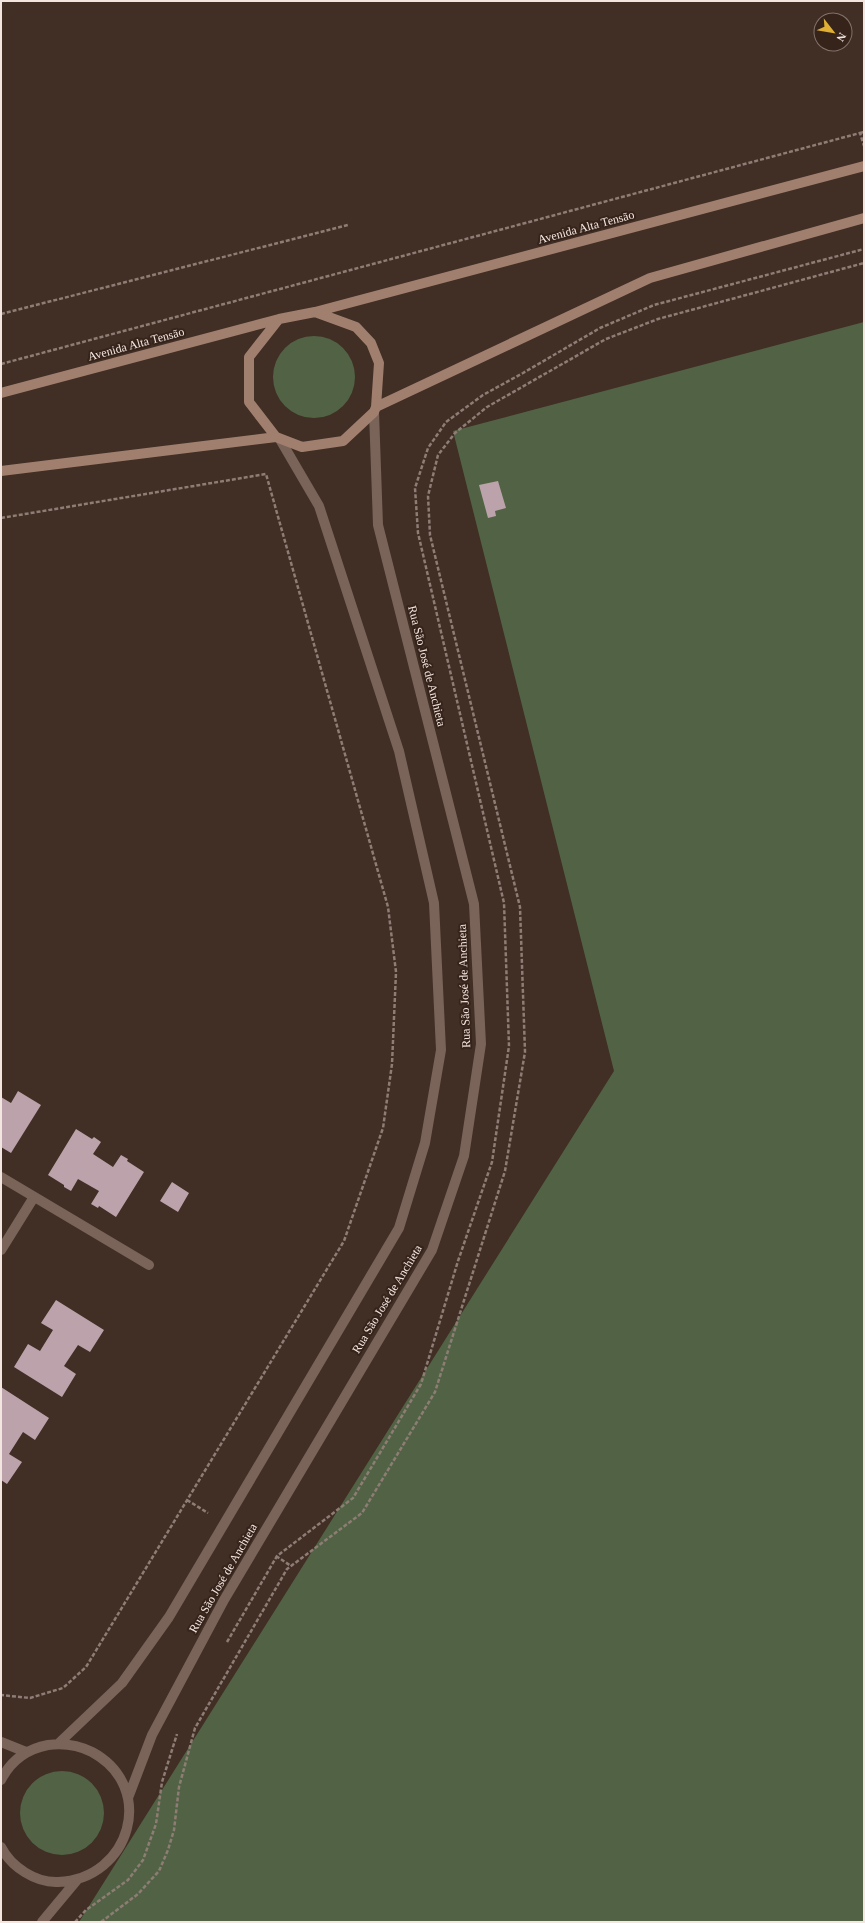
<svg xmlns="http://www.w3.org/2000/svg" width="865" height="1923" font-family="Georgia,serif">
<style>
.green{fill:#516344}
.building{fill:#bca2ab}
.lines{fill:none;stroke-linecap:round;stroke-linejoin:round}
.path{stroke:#8d7d75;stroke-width:2.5;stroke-dasharray:4 2;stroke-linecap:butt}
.street{stroke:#7a6459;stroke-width:10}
.secondary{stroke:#a17f6e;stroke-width:10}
.labels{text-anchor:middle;stroke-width:4;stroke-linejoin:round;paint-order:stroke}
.street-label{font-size:12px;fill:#f3e6e0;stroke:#36241b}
</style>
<rect width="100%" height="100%" fill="#412e25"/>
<path class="green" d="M864,322V1922H79L614,1071L453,431Z
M273 377a41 41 0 1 1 82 0a41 41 0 1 1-82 0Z
M20 1813a42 42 0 1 1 84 0a42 42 0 1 1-84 0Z"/>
<path class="building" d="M498,481L506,508L495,511L496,516L488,518L479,485Z
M18,1091L41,1105L11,1153L1,1147V1097L11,1103Z
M76,1129L92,1139L94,1137L101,1142L93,1154L113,1167L121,1155L128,1159L127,1161L144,1172L116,1217L99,1206L98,1208L91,1204L99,1191L78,1179L71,1191L64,1187V1185L48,1175Z
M172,1182L189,1193L178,1212L160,1201Z
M56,1300L104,1330L90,1352L78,1345L64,1366L76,1374L62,1397L14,1367L28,1344L40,1351L53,1330L41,1323Z
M1,1387L49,1418L35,1440L23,1432L9,1454L22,1462L7,1484L1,1480Z"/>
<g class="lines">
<path class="path" d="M860,133L864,132
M1,314L348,225
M1,364L860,133L864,146
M1,518L266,474L388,907L396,972L392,1064L383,1128L344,1241L86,1667L63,1688L30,1698L1,1695
M187,1500L208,1513
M276,1556L291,1566
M227,1642L277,1556L353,1498L421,1384L458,1261L492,1162L509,1046L504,903L418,533L415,488L428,448L446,422L483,395L523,373L600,328L654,305L864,249
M75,1922L86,1910L128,1880L143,1860L156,1824L162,1782L177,1734
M101,1922L138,1894L159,1871L168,1850L174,1830L179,1787L195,1728L287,1569L362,1513L435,1392L505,1171L525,1052L520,907L430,535L428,496L438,455L455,433L487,407L606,339L658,319L864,263"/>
<path class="street" d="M1,1177L149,1265
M1,1250L34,1197
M1,1742L26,1752
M59,1743L122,1683L169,1617L399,1228L425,1143L441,1050L434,903L399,751L319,506L281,441
M1,1780C11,1760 27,1749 48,1745C63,1743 78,1745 92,1752C157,1787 131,1879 58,1882C36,1883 11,1867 1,1847
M128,1798L152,1735L224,1600L432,1250L464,1156L481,1044L474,904L378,525L374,412
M42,1922L77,1880"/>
<path class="secondary" d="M315,312L864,166
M315,312L356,327L371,343L379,363L376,407L374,412L343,441L302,447L276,437L249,402V357L279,319Z
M1,393L279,319
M376,407L650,278L864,218
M1,471L276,437"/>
</g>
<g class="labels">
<g class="street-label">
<text transform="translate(586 227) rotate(-15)" y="4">Avenida Alta Tensāo</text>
<text transform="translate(136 344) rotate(-15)" y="4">Avenida Alta Tensāo</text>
<text transform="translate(427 666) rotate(76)" y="4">Rua São José de Anchieta</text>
<text transform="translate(464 986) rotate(-92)" y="4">Rua São José de Anchieta</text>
<text transform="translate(387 1299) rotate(-59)" y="4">Rua São José de Anchieta</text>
<text transform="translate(223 1578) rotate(-60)" y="4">Rua São José de Anchieta</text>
</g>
</g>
<rect width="865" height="1923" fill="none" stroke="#f3e6e0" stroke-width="4"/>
<g transform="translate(833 32) rotate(121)"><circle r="19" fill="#36241b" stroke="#82726a"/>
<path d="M0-3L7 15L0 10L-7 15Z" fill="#dfb034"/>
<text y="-6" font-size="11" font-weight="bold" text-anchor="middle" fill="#f3e6e0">N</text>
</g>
</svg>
